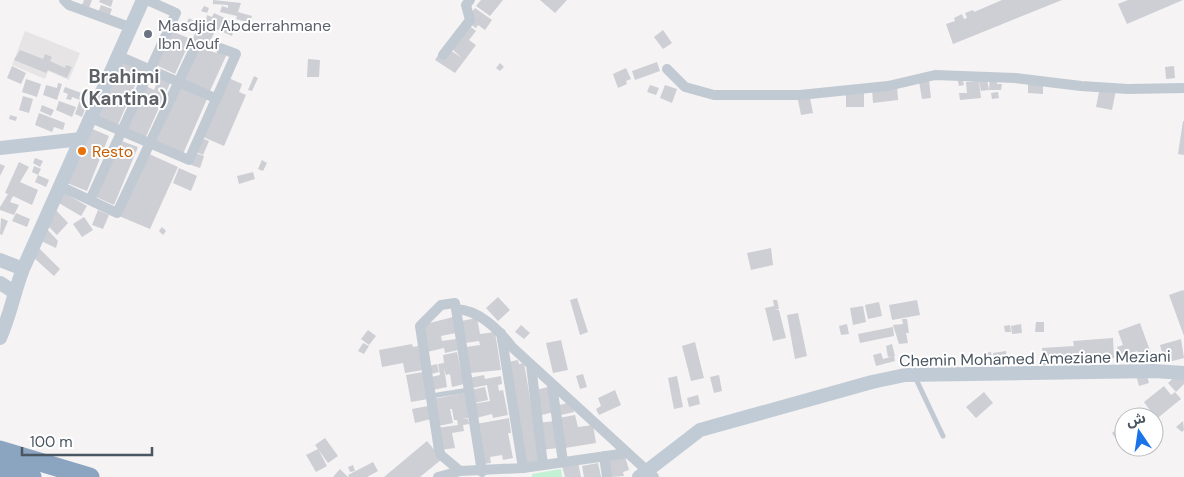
<svg xmlns="http://www.w3.org/2000/svg" width="1184" height="477" font-family="'DM Sans','Noto Sans Arabic',sans-serif">
<style>
.education{fill:#e6e4e5}
.green{fill:#c3f1d5}
.building{fill:#cdcfd5}
.lines{fill:none;stroke-linecap:round;stroke-linejoin:round}
.lane{stroke:#c1cad2;stroke-width:5}
.street{stroke:#c1cad2;stroke-width:10}
.secondary{stroke:#c1cbd6;stroke-width:14}
.highway{stroke:#8ba5c1;stroke-width:19}
.worship-dot{fill:#6b7280;stroke:#fff;stroke-width:2}
.food-dot{fill:#e8710a;stroke:#fff;stroke-width:2}
.labels{text-anchor:middle;stroke-width:4;stroke-linejoin:round;paint-order:stroke}
.worship-label{font-size:16px;fill:#5b616d;stroke:#fff;text-anchor:start}
.food-label{font-size:16px;fill:#c56008;stroke:#fff;text-anchor:start}
.street-label{font-size:16px;fill:#4a5661;stroke:#fff}
.quarter-label{font-size:19px;font-weight:bold;fill:#5f6368;stroke:#fff}
</style>
<rect width="100%" height="100%" fill="#f5f3f3"/>
<path class="education" d="M25,31L80,53L69,80L48,71L45,79L12,65Z"/>
<path class="green" d="M561,469L562,477H532V474Z"/>
<path class="building" d="M84,0H92L89,8L82,5Z
M100,0H113L111,7L99,2Z
M213,0L241,3L238,12L252,16L250,23L236,19L237,16L220,12L222,6L228,8V5L213,4Z
M481,0H503L490,16L476,6Z
M540,0H567L555,13Z
M1002,0H1062L953,44L946,24L955,21L954,18L962,14L964,19L967,18L965,13L973,10L974,12Z
M1128,0H1183L1127,24L1118,4Z
M101,5L112,9L109,17L98,13Z
M204,6L209,8L207,13L201,11Z
M475,8L492,20L485,30L478,25L476,28L465,21Z
M214,13L242,26L240,32L234,29L232,36L216,29L206,50L217,53V47L226,56L209,93L184,79L197,48L190,45L199,25L205,28L207,15L212,17Z
M189,18L194,21L191,26L186,24Z
M463,21L476,31L469,40L476,45L455,73L435,60L444,46L462,58L453,50Z
M663,30L672,43L663,49L654,37Z
M171,31L191,39L175,74L156,65Z
M20,50L43,59L45,54L52,57L50,61L65,68L66,65L72,67L67,78L48,70L46,73L14,60Z
M308,59L320,60L319,77H307Z
M122,60L142,69L117,127L96,118Z
M657,62L660,71L635,80L632,71Z
M500,63L504,67L500,71L496,68Z
M12,66L26,73L21,84L7,78Z
M1174,66L1175,78L1166,79L1165,67Z
M626,68L631,79L626,81L627,84L618,88L613,74Z
M222,75L242,84L239,92L246,95L224,146L201,136Z
M160,76L171,81L145,139L126,131L146,86L154,90Z
M254,76L258,78L252,91L248,90Z
M990,77H997V84H1002L1001,90H989Z
M957,78L968,80L963,81L964,85L959,86Z
M26,79L41,84L37,97L22,92Z
M987,79L989,90L981,91L979,80Z
M929,80L931,98L922,99L919,81Z
M979,81L981,98L960,100L959,93H967L966,82Z
M58,83L62,84L57,100L43,95L46,85L57,88Z
M1028,84L1043,85V94L1028,93Z
M650,85L659,88L656,95L647,92Z
M665,85L677,89L672,103L660,98Z
M897,85L898,100L873,103L872,88Z
M65,87L87,95L84,102L87,104L82,117L75,114L80,100L72,97L71,100L66,99L68,94L63,92Z
M180,87L207,99L183,154L156,142Z
M1100,87L1116,90L1112,110L1096,107Z
M846,92H864V107H846Z
M998,92L999,98L992,99L991,93Z
M809,93L813,113L801,115L797,95Z
M23,96L33,99L29,113L19,110Z
M59,101L76,107L72,117L56,110Z
M42,105L54,110L51,116L40,111Z
M39,113L65,123L63,130L54,127L52,132L35,125Z
M10,115L17,117L16,121L9,119Z
M1183,121H1184V155L1178,154Z
M90,128L109,136L87,191L67,183Z
M202,138L209,141L203,155L196,152Z
M119,140L138,147L114,205L96,197Z
M147,153L178,167L150,229L119,216Z
M195,153L204,156L200,168L191,165Z
M35,158L43,161L40,167L33,163Z
M262,160L267,163L263,171L258,169Z
M19,162L29,167L20,182L38,190L32,205L13,196L10,202L19,205L14,215L0,210V207L8,194L5,193Z
M0,164L5,166L0,176Z
M34,166L41,169L38,175L32,172Z
M179,168L197,176L191,191L173,183Z
M253,172L255,179L239,184L237,176Z
M38,175L49,180L46,187L35,182Z
M63,192L87,206L81,216L57,202Z
M56,210L68,223L57,235L44,222Z
M98,210L109,215L103,229L92,225Z
M16,213L30,219L27,227L12,221Z
M84,217L93,230L82,237L73,224Z
M1,218L8,221L2,235L0,234Z
M45,227L58,241L56,248L39,240Z
M162,227L166,231L163,235L159,231Z
M37,246L60,269L54,276L34,258Z
M771,248L773,265L751,270L747,253Z
M1183,290L1184,291V336L1169,295Z
M498,297L510,310L498,321L486,308Z
M577,298L588,332L580,335L570,300Z
M773,300H777L779,309L775,310H779L786,338L773,341L765,308L774,306Z
M917,300L920,315L892,320L889,305Z
M879,302L882,316L868,319L865,305Z
M863,306L866,322L853,325L850,308Z
M798,313L807,356L795,359L787,315Z
M453,317L456,333L441,336L442,341L456,339L458,350L445,353L444,348L427,352L422,325Z
M477,318L480,334L495,332L501,370L470,373L466,347L480,345L479,341L465,343L461,321Z
M902,319H907L909,333H906L908,343L899,344L893,325L903,324Z
M1036,322H1044V332H1035Z
M1140,323L1153,359L1141,363L1137,351L1132,353L1133,359L1128,361L1126,355L1120,357L1117,347L1123,345L1118,331Z
M847,324L849,334L841,335L839,326Z
M1021,324L1022,333L1012,334L1011,326Z
M521,325L530,333L524,339L515,332Z
M1010,325L1011,332H1005L1004,326Z
M893,327L894,336L860,343L858,334Z
M368,330L376,336L369,345L361,339Z
M1113,338L1114,358L1058,362V365H1043L1042,348L1074,346L1073,341Z
M1181,339L1184,358L1165,363L1160,345Z
M561,340L568,370L553,373L546,343Z
M695,342L704,378L691,381L682,346Z
M363,343L369,346L364,354L358,351Z
M412,344L413,347L418,346L423,370L405,373L403,363L382,367L379,350Z
M892,344L895,356L888,357L886,346Z
M1006,351L1007,360L994,361L993,353Z
M457,352L464,384L452,387L450,374L446,375L444,368L447,387L433,390L431,377L440,375L438,364L444,363L443,355Z
M991,352L992,358L984,359V353Z
M881,353L883,359L894,356L895,361L876,366L873,355Z
M518,360L519,364L524,363L541,462L524,465L508,362Z
M437,364L439,372L431,374L429,366Z
M423,372L428,399L411,402L406,375Z
M1146,372L1149,383L1139,386L1136,375Z
M583,374L587,387L580,389L576,376Z
M1178,374L1184,380V384L1176,392L1168,383Z
M484,375L485,379L501,376L502,384L498,385L499,391L503,390L508,415L493,418L492,414L476,418L473,404L490,401L487,385L472,388L469,378Z
M719,375L722,391L714,393L710,377Z
M677,376L683,407L674,409L668,378Z
M1164,386L1171,395L1175,392L1181,399L1154,421V417H1147L1152,413L1144,402Z
M485,387L488,400L474,403L471,390Z
M548,387L554,412L538,416L532,391Z
M615,390L621,405L599,415L596,409L601,406L598,398Z
M984,392L993,403L976,418L966,407Z
M465,393L469,418L462,419H468L469,424L463,425L464,431L452,433L455,448L440,450L437,428L458,425L457,420H454L452,409H450L453,423L438,426L433,399Z
M698,395L700,404L689,407L687,398Z
M572,402L574,412L561,415L559,405Z
M428,406L431,419L415,423L412,409Z
M575,415L578,427L593,425L596,443L565,448L559,418Z
M509,418L511,433H508L513,458L503,460L502,455L490,457L491,463L482,464L476,424Z
M555,421L558,448L541,450L538,423Z
M1183,421L1184,430L1182,432L1176,427Z
M1122,426L1124,442L1120,445L1112,433Z
M325,438L338,456L328,463L315,445Z
M427,441L442,459L420,477H384Z
M318,449L327,466L316,472L306,455Z
M624,453L629,470L623,472L624,476L611,477L606,458Z
M373,462L378,471L367,477H349L348,475Z
M578,462L581,477H565L562,466Z
M598,463L601,477H584L582,466Z
M353,465L355,471L350,472L348,467Z
M340,469L348,477H333Z"/>
<g class="lines">
<path class="lane" d="M915,377L943,436
M431,396L469,390"/>
<path class="street" d="M64,0L69,5L132,28
M443,55L470,20L466,5L470,0
M119,56L215,98
M667,69L685,87L714,95H800L888,86L935,75L1015,78L1081,86L1128,89L1184,88
M91,118L189,160L236,54L220,48
M60,186L117,213L195,47
M90,200L176,13L147,0
M456,309L482,472
M501,333L523,468
M531,365L543,465
M552,385L563,462
M604,456L607,477
M460,471L441,455L439,450L420,326L441,305L455,303L456,309C480,310 499,330 513,348L654,477
M438,477L460,471L523,468L627,453"/>
<path class="secondary" d="M0,148L81,139
M0,260L23,269
M0,283L14,292
M0,338C10,316 14,292 23,269L143,0
M639,477L700,430L872,382L905,375L1154,371L1184,373"/>
<path class="highway" d="M0,450L90,477
M0,467L32,477"/>
</g>
<circle class="worship-dot" cx="148" cy="34" r="5"/>
<circle class="food-dot" cx="82" cy="151" r="5"/>
<g class="labels">
<g class="worship-label">
<text x="158" y="31">Masdjid Abderrahmane<tspan x="158" dy="18">Ibn Aouf</tspan></text>
</g>
<g class="food-label">
<text x="92" y="157">Resto</text>
</g>
<g class="street-label">
<text transform="translate(1035 358) rotate(-1)" y="6">Chemin Mohamed Ameziane Meziani</text>
</g>
<g class="quarter-label">
<text x="124" y="83">Brahimi<tspan x="124" dy="22">(Kantina)</tspan></text>
</g>
</g>
<g transform="translate(1139 432) rotate(347)"><circle r="24" fill="#ffffff" stroke="#b7bbc0"/>
<path d="M0-4L9 19L0 12L-9 19Z" fill="#1a73e8"/>
<text y="-8" font-size="14" font-weight="bold" text-anchor="middle" fill="#4a5661">ش</text>
</g>
<path d="M22 447v8h130v-8" fill="none" stroke="#4a5661" stroke-width="2.5"/>
<text x="30" y="447" font-size="15" fill="#4a5661" stroke="#ffffff" stroke-width="4" paint-order="stroke">100 m</text>
</svg>
